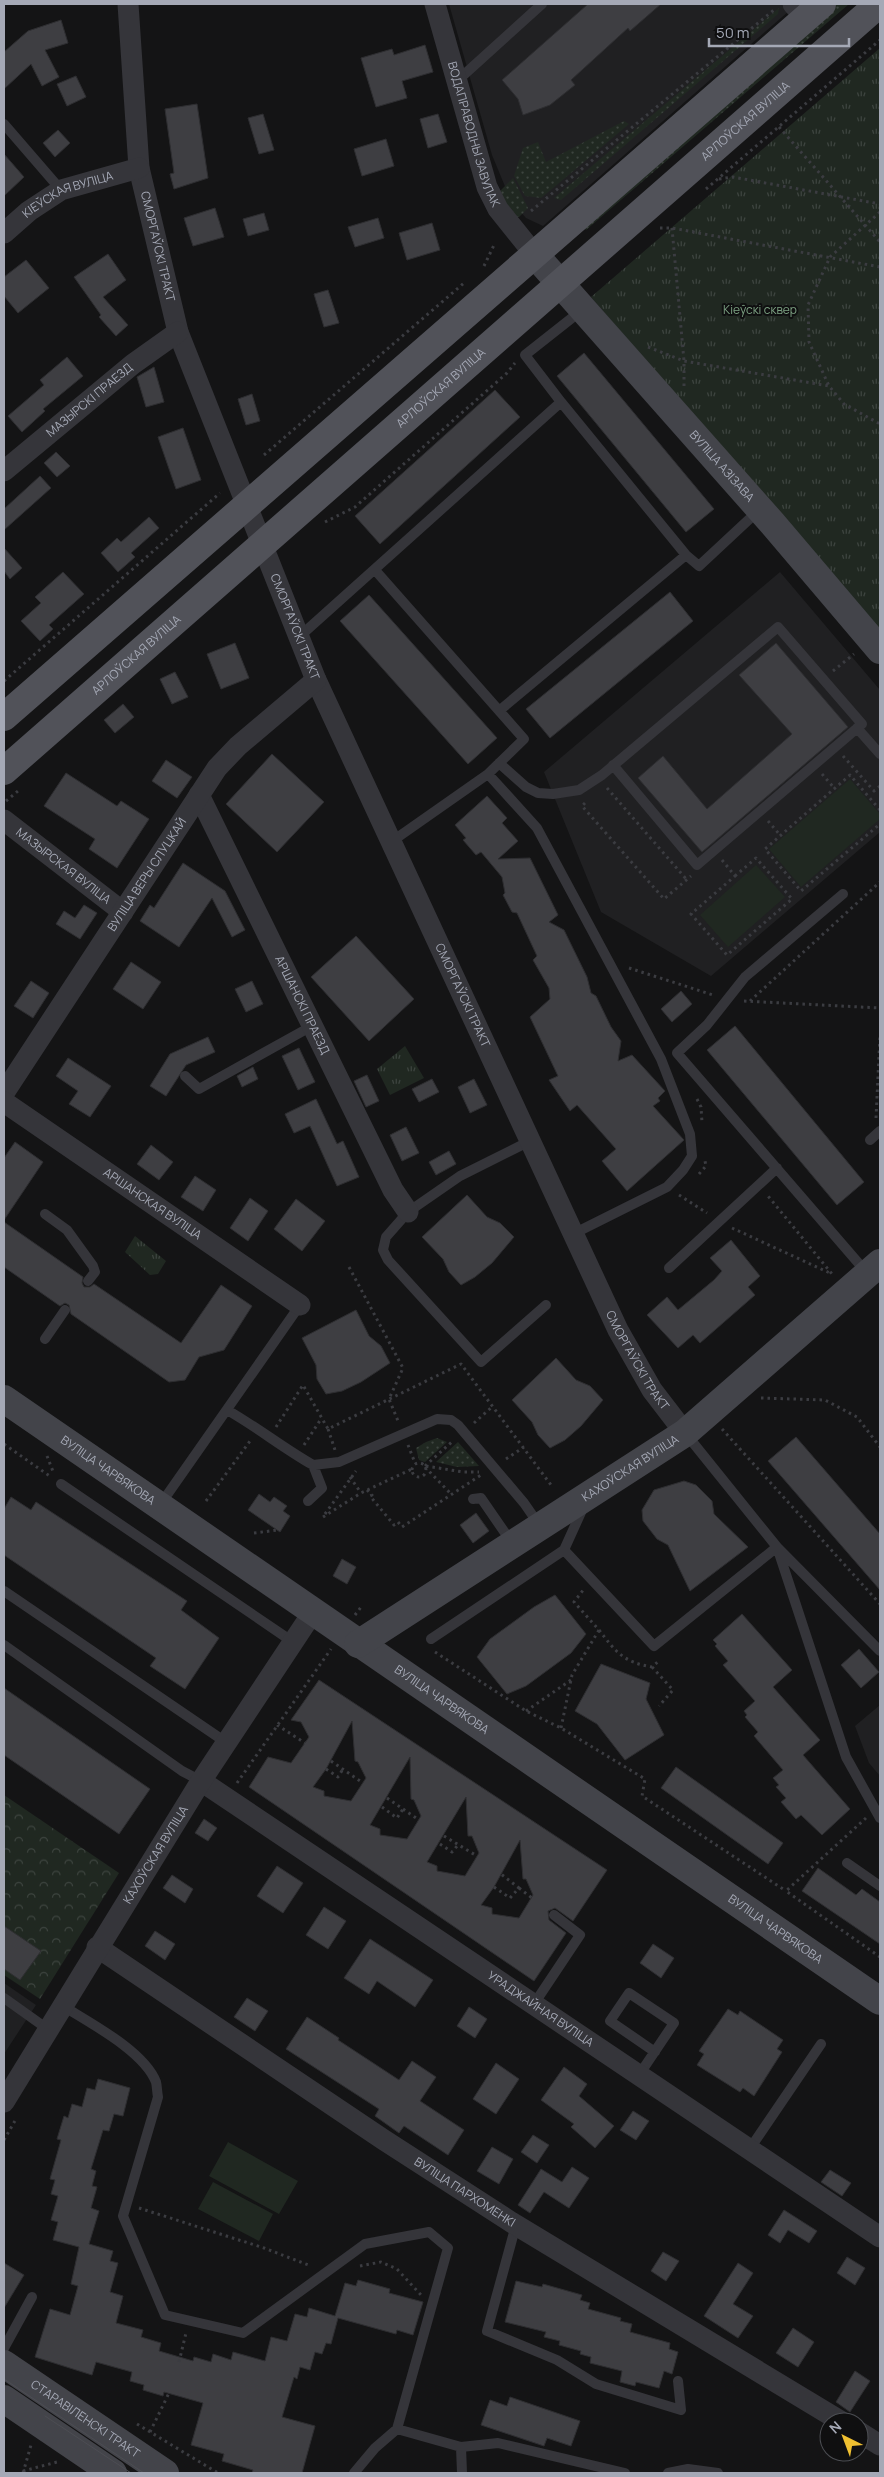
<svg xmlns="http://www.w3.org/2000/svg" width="884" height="2477" font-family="Manrope,sans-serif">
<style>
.built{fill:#202022}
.grass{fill:url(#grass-dots)}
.forest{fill:url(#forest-crowns)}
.park{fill:url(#park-tufts)}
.pitch{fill:#202821}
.building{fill:#3e3e42;stroke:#2e2e31;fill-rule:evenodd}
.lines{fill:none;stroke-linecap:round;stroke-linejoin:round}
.path{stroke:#3b3c41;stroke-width:3;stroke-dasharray:2.5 4;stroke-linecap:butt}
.lane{stroke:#35353a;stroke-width:10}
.street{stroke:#35353a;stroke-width:21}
.secondary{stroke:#43444a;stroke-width:28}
.primary{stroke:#515259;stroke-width:28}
.tram{stroke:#4c4d53;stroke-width:1}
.labels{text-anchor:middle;stroke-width:4;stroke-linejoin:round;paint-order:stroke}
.street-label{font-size:12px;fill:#a5a9b6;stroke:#0f0f10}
.park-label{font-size:12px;fill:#7ca182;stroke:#0f0f10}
</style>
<defs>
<pattern id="grass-dots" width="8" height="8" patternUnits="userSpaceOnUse" patternTransform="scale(1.25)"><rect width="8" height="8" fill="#202821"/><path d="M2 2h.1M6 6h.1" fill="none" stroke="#3d443f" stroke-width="1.8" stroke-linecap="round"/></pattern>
<pattern id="forest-crowns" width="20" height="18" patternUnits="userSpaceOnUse" patternTransform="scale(1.25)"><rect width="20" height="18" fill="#202821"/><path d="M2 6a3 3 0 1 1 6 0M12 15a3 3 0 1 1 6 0" fill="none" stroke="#3d443f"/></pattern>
<pattern id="park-tufts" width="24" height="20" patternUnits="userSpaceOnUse" patternTransform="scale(1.25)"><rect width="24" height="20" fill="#202821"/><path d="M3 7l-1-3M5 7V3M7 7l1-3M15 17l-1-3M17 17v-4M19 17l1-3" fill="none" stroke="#3d443f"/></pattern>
</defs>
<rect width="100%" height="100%" fill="#141415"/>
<path class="built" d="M449,4H783L789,11L543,226L526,218L511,201L492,155Z
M780,572L880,690V832L711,976L601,912L544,772Z
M880,1705V1776L869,1763L855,1726Z
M4,1983L36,2005L4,2054Z"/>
<path class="grass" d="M835,4H849L586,230L581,224Z
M779,8L778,14L561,200L554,198Z
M624,121L629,124L552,189L541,198L525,196L514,176L523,148L538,142L546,162Z
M513,178L528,208L519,217H511L500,191Z
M437,1438L447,1442L425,1462L419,1460L416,1448L426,1442Z
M458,1442L479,1466L457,1467L436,1462Z"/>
<path class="forest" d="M4,1795L119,1873L40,1999L4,1975Z"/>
<path class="park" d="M880,48V635L591,297Z
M405,1046L424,1078L390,1095L377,1069Z
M135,1236L166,1261L158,1274L150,1275L125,1252Z"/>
<path class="pitch" d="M850,779L880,814V819L801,887L769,849Z
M756,865L785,897L728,947L700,915Z
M228,2142L298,2181L279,2214L209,2176Z
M213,2182L273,2214L259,2241L198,2209Z"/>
<path class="building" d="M588,4H661L630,31L628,28L571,80L575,85L550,105L523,115L518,99L502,80Z
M61,20L68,43L45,50L59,77L42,86L31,64L4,89V52L28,31Z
M425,45L433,72L402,81L407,98L376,107L361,58L392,49L394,55Z
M76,76L86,97L67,106L57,84Z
M197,104L208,178L174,189L170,174L174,173L165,109Z
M263,114L274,150L259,154L248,118Z
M438,114L447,142L428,148L420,119Z
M58,130L70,143L55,157L43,143Z
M386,139L394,166L362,176L354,149Z
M4,154L24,177L4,196Z
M215,208L224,237L193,246L184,218Z
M264,213L269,230L248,236L243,219Z
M378,218L384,238L355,247L348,227Z
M432,223L440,250L407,260L399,233Z
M108,254L126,280L103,297L128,325L116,336L99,317L101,315L74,277Z
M26,260L49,288L18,313L4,296V277Z
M328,290L339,323L324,327L314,294Z
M584,353L714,509L686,532L557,376Z
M67,357L83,376L43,409L45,411L22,432L8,416L44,385L40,380Z
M154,367L164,402L146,407L137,377Z
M495,390L520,417L380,544L355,516Z
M252,394L260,421L246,425L238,399Z
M183,428L201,480L176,489L158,437Z
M56,452L70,466L57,477L44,463Z
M40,476L51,488L4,530V509Z
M149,517L159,528L131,553L135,557L118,572L101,553L117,538L121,542Z
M4,548L22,568L10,579L4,571Z
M63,572L84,594L49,625L53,629L40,641L21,621L41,603L35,597Z
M670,592L693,621L550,738L526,709Z
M369,595L497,738L468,764L340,621Z
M235,643L249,678L221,689L207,654Z
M776,643L848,727L702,852L638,778L663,756L707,809L792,734L739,675Z
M175,672L188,697L172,704L160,679Z
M123,704L134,717L115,733L104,720Z
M272,754L324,802L277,852L226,804Z
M166,760L192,777L177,798L152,781Z
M66,773L117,806L121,801L149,819L117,868L89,849L95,839L44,806Z
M487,796L507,818L502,823L518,841L498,859L530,858L558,915L549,922L564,930L587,977L591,993L596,996L611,1027L621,1041L618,1061L632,1055L665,1091L658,1098L660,1101L653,1106L684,1140L627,1191L602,1161L616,1149L577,1105L570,1111L549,1080L558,1076L530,1017L550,999L549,988L533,960L537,956L517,913L512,912L503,895L505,893L502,877L481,852L476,855L463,840L466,838L455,825Z
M183,863L225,891L245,930L232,937L212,898L179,947L140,921L150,905L154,908Z
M84,905L97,913L80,939L56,924L64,911L75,918Z
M356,936L414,999L369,1041L311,977Z
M131,962L161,982L143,1009L113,989Z
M31,981L49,993L33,1018L14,1006Z
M252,981L263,1004L246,1012L235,989Z
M681,991L692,1004L672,1022L661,1009Z
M735,1026L864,1182L837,1205L707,1050Z
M208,1037L215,1052L186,1065L166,1096L150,1086L170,1054Z
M299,1048L315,1082L298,1090L282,1056Z
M68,1058L111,1086L90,1117L69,1104L78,1091L56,1076Z
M253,1067L258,1079L242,1087L237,1076Z
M367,1075L379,1101L366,1107L354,1081Z
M432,1079L439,1092L419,1102L412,1089Z
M474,1079L487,1105L470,1113L458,1087Z
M316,1099L337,1144L343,1141L359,1177L337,1186L310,1126L294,1133L285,1114Z
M406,1127L419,1153L402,1161L390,1135Z
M15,1142L43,1162L4,1220V1158Z
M151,1145L173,1162L159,1180L137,1164Z
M449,1151L456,1164L436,1175L429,1162Z
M195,1176L216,1190L203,1211L181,1197Z
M467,1195L487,1217L500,1223L514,1237L492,1263L475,1277L461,1285L449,1272L443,1259L422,1237Z
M250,1198L268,1211L248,1241L230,1228Z
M296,1199L325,1221L302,1251L274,1229Z
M4,1222L83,1277L82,1283L84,1287H90L94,1284L181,1343L221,1285L252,1306L224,1350L199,1357L185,1380L169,1382L71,1314L69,1305L65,1303L60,1306L4,1267Z
M731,1240L760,1276L748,1287L755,1295L700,1343L693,1335L678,1348L647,1315L667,1297L678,1310L714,1280L722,1271L710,1258Z
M356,1310L369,1336L381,1346L390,1363L361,1382L342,1391L326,1394L317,1379L316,1365L302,1338Z
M556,1358L576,1380L590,1386L603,1400L581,1426L565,1440L550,1448L538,1435L532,1422L512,1400Z
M796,1437L880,1534V1590L768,1461Z
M684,1481L696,1485L712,1501L714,1514L748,1547L690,1591L668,1545L657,1539L643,1521L642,1510L654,1490Z
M259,1494L270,1502L274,1497L287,1506L283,1511L290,1516L280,1532L248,1510Z
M11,1497L31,1510L36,1502L187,1601L181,1610L219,1638L185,1689L150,1666L156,1658L4,1555V1509Z
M476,1513L489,1531L473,1543L460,1525Z
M342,1559L356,1567L347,1584L333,1576Z
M555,1595L586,1634L571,1653L526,1686L507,1694L477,1657L490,1639L534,1607Z
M742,1614L792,1670L773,1687L820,1740L803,1755L850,1809L822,1835L801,1815L796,1819L781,1802L786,1798L776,1787L779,1785L773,1778L783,1770L754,1736L758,1732L745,1717L747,1715L744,1711L755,1701L723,1665L728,1661L715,1646L717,1644L713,1640Z
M859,1649L879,1672L861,1688L841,1665Z
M601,1664L650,1683L646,1699L664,1735L625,1760L597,1724L575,1711Z
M319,1680L607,1870L573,1921L555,1908L548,1911L549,1920L566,1933L534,1981L249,1787L268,1757L291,1763L309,1737L301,1722L291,1720ZM352,1721L355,1761L358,1762L366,1778L351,1801L324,1796V1791L313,1787L326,1769ZM410,1757L411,1799L414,1800L421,1816L407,1839L380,1835V1829L370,1825ZM466,1797L468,1836H472L479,1853L465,1876L437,1871V1866L427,1862ZM520,1840L523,1879H526L533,1895L519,1918L492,1914V1908L481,1905L494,1887Z
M4,1688L150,1789L119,1834L4,1755Z
M676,1767L783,1843L768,1864L661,1788Z
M204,1819L217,1828L208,1841L195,1833Z
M277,1866L303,1883L283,1913L257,1896Z
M818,1868L856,1895L862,1889L880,1902V1944L802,1891Z
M172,1875L193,1889L185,1903L163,1888Z
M324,1907L346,1921L328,1949L306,1935Z
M4,1926L41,1951L20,1980L4,1969Z
M155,1931L175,1944L165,1960L145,1946Z
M370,1939L433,1980L415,2007L377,1981L369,1994L344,1978Z
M653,1944L674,1958L661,1978L640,1963Z
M247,1998L268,2011L255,2031L234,2017Z
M469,2007L487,2019L475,2038L457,2026Z
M728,2009L738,2015L740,2011L783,2040L777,2049L782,2052L754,2096L743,2088L740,2092L697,2065L704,2054L699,2051Z
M307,2017L339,2038L338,2040L399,2080L412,2061L436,2077L420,2101L464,2130L448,2155L404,2126L399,2133L375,2116L379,2109L286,2049Z
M496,2063L519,2079L496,2114L473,2099Z
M564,2067L587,2084L579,2096L614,2126L595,2148L571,2127L574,2124L541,2100Z
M98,2079L130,2088L123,2116L114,2114L109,2131L103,2130L91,2169L96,2171L92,2186L97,2187L91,2208L99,2211L89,2244L113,2251L110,2261L118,2263L110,2292L123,2296L116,2323L143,2330L141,2337L161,2343L159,2351L193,2361L194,2357L211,2362L213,2354L231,2360L233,2352L265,2361L271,2337L287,2341L295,2314L307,2317L309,2308L335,2316L345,2283L356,2286L358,2280L390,2289L389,2293L423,2302L413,2335L397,2330L396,2334L338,2318L331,2344L326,2343L322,2354L315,2352L310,2370L300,2367L297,2379L294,2377L282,2417L315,2426L302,2473H252L253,2470L222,2461L224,2454L191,2445L203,2403L164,2392L163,2396L143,2390L144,2385L130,2381L132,2372L96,2362L92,2375L35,2357L50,2309L70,2315L78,2286L71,2284L79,2247L53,2240L58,2222L51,2220L58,2196L51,2194L55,2180L50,2179L61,2140L57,2139L64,2116L68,2118L72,2104L82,2107L87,2088L95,2090Z
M633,2111L649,2121L636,2140L620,2130Z
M533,2135L549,2145L537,2163L521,2152Z
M492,2147L513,2159L499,2184L477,2171Z
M572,2167L589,2178L569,2208L544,2192L530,2213L518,2205L541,2169L562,2182Z
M830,2170L851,2183L842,2196L821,2182Z
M784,2210L817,2231L809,2243L788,2230L780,2243L768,2235Z
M663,2252L679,2261L666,2281L651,2271Z
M847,2257L865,2268L855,2285L837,2273Z
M4,2263L24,2275L4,2308Z
M738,2263L753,2273L733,2304L753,2316L738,2338L704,2316Z
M516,2281L542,2287L543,2284L582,2295L580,2300L590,2303L588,2309L621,2318L620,2321L632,2324L630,2332L670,2343L669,2349L678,2352L672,2374L664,2371L659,2388L636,2382L635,2386L620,2382L622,2371L590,2363L591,2357L580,2354L581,2351L559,2345L560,2341L544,2337L546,2332L505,2322Z
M793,2328L814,2342L798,2367L776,2353Z
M855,2371L870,2381L850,2412L836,2402Z
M510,2397L580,2421L571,2446L547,2438L544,2446L481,2425L490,2400L507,2406Z"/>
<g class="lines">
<path class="path" d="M779,127L880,242
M719,179L733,177L880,204
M706,189L880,40
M531,211L775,9
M880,212L830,257L808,305L809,342L829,386L844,404L880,424
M660,228H672L880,267
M672,228L684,361V387
M484,266L495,243
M648,347L684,361L829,386
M264,455L464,283
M325,522L355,507L507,373L515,363
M833,671L854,654
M4,681L220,493
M843,756L874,791L880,786
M822,774L835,789
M607,788L687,880
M6,801L18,791
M585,803L582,806L664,899L691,876
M880,810L850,775L765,849L801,891L880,824
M768,821L780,835
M722,860L735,876L691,914L727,955L792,899L756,858L735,876
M629,968L713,995
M744,1001L880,1008
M750,1001L880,882
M697,1099L701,1107L702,1122
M876,1118L880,1035
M699,1174L706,1166L705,1161
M679,1195L707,1213
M732,1228L832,1274L768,1196
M349,1267L403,1368L389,1399L398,1421
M761,1398L825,1400L857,1417L880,1447
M474,1423L493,1406
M276,1427L303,1385L328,1429L461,1364L551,1485
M328,1429L335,1450
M722,1429L880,1604
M4,1444L51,1477
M304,1445L321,1419
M408,1445L415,1463
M47,1456L54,1474
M506,1459L524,1447
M412 1470a7 7 0 1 1 14 0a7 7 0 1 1-14 0Z
M425,1466L454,1440
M426,1466L463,1472H479
M425,1467L451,1494
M350,1477L361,1493
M367,1490L372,1495L370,1496L394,1525L398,1522L402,1527L481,1475
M206,1501L250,1441
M325,1514L356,1471
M323,1517L361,1493L412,1469
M254,1533L278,1530
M355,1615L361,1607
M599,1630C616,1652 623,1662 652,1667L660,1660
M435,1652L526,1711L561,1728L645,1779L642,1796L786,1891
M652,1667L673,1690L659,1706
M526,1711L571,1680
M277,1725L305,1743
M561,1728L572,1675L599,1630L574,1602L584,1589
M331,1761L363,1783
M326,1769L338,1777L343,1769
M237,1783L331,1649
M387,1798L419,1820
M382,1807L397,1818L403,1809
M866,1818L786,1891L880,1957
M444,1836L477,1856
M440,1844L452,1852L458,1845
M494,1887L510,1898L519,1888L501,1874
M519,1888L532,1898
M4,2140L16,2119
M139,2208L264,2248L311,2266
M360,2266L381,2262L397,2269L421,2295
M179,2362L186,2333
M137,2424L218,2473
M150,2432L169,2393
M23,2471L57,2462
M23,2473L31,2445"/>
<path class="lane" d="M457,81L542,4
M4,124L61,190
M561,402L686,555L699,566L759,510
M375,570L524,739L488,774
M299,637L561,402L525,355L582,310
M500,710L686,555
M857,728L880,754
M499,763L526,787L538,793L553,794L579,790L602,775L778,627L862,724L697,865L613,765
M391,842L488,774L537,828L661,1059L690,1134L692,1156L683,1170L667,1187L573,1234
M843,894L745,977L707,1025L677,1053L867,1273
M185,1076L199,1089L312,1026
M870,1140L880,1131
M530,1141L460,1176L408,1212L386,1237L383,1250L388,1260L481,1362L546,1305
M45,1214L67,1230L93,1266L95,1272L88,1281
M669,1268L777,1168
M45,1339L65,1310
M227,1410C257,1427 283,1448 313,1465L339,1462L437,1419L451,1420L458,1425L524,1503L540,1526
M686,1434L777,1547L880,1651
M61,1484L293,1642
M473,1499L481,1498L512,1543
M308,1501L322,1488L313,1465
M160,1505L300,1305
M583,1508L564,1550L654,1646L777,1547
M778,1550L846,1757L880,1818
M4,1591L227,1743
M431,1639L564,1550
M4,1645L182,1771L201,1781
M847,1863L880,1886
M4,1998L49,2030
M534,2004L580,1935L554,1915
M63,2006C90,2023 144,2051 156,2082C157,2086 157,2092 158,2097L123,2216L165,2315L243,2333L365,2244L429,2232L448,2248L397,2429L375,2448L354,2473
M639,2075L674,2023L629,1993L610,2021L655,2052
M749,2150L821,2044
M516,2225L487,2331L557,2360L596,2384L681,2410L678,2381
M4,2348L32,2297
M397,2429L461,2447L498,2443L625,2473
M461,2447L462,2473
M668,2473L688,2469L718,2473"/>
<g class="street">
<path id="s1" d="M128,4L139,168L178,332L316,680L618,1330L652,1390L685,1433"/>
<path id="s2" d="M435,4L487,187L498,209L535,255"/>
<path d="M793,4L806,18"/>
<path id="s3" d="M4,233L29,211L61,190L139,168"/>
<path id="s4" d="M4,471L133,364L178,332"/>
<path id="s5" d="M199,795L393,1190L408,1212"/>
<path id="s6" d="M4,820L123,912"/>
<path id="s7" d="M4,1093L217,768L238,746L316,680"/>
<path id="s8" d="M4,1102L300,1305"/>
<path id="s9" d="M201,1781L880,2237"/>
<path id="s10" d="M97,1947L384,2140L511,2222L842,2422"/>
<path id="s11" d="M4,2102L201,1781L313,1612"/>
<path d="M859,2432L880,2445"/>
</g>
<g class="secondary">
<path id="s12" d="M535,255L773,524L880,650"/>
<path id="s13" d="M4,1399L880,2001"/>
<path id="s14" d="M358,1644L685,1433L880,1263"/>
<path id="s15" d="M4,2364L165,2473"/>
<path d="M4,2399L113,2473"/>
</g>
<g class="primary">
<path d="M4,717L822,4"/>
<path id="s16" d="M4,771L879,4"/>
</g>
<path class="tram" d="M4,2379L144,2473
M45,2416L131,2473"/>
</g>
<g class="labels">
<g class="street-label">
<text dy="4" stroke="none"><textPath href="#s16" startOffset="986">АРЛОЎСКАЯ ВУЛІЦА</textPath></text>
<text dy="4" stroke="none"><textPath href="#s2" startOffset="136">ВОДАПРАВОДНЫ ЗАВУЛАК</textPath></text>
<text dy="4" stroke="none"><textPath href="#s3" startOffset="76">КІЕЎСКАЯ ВУЛІЦА</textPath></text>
<text dy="4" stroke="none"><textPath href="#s1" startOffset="245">СМОРГАЎСКІ ТРАКТ</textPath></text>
<text dy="4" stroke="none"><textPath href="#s16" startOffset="581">АРЛОЎСКАЯ ВУЛІЦА</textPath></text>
<text dy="4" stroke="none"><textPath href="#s4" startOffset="111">МАЗЫРСКІ ПРАЕЗД</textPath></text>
<text dy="4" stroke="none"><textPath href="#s12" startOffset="282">ВУЛІЦА АЗІЗАВА</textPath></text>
<text dy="4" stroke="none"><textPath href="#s1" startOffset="650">СМОРГАЎСКІ ТРАКТ</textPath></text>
<text dy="4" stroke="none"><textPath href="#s16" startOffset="176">АРЛОЎСКАЯ ВУЛІЦА</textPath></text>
<text dy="4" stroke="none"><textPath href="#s6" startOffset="75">МАЗЫРСКАЯ ВУЛІЦА</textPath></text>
<text dy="4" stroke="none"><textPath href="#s7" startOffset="261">ВУЛІЦА ВЕРЫ СЛУЦКАЙ</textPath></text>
<text dy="4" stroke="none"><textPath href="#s1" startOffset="1055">СМОРГАЎСКІ ТРАКТ</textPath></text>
<text dy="4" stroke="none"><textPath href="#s5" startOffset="234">АРШАНСКІ ПРАЕЗД</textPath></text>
<text dy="4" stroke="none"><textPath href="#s8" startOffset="180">АРШАНСКАЯ ВУЛІЦА</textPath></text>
<text dy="4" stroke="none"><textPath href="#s1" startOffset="1460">СМОРГАЎСКІ ТРАКТ</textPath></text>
<text dy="4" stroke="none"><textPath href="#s14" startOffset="324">КАХОЎСКАЯ ВУЛІЦА</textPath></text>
<text dy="4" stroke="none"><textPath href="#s13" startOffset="126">ВУЛІЦА ЧАРВЯКОВА</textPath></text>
<text dy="4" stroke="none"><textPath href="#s13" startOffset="531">ВУЛІЦА ЧАРВЯКОВА</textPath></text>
<text dy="4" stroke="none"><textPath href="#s11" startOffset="290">КАХОЎСКАЯ ВУЛІЦА</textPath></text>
<text dy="4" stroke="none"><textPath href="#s13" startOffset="936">ВУЛІЦА ЧАРВЯКОВА</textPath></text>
<text dy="4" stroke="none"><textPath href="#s9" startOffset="409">УРАДЖАЙНАЯ ВУЛІЦА</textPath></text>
<text dy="4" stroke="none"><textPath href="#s10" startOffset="442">ВУЛІЦА ПАРХОМЕНКІ</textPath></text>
<text dy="4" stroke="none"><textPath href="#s15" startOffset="98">СТАРАВІЛЕНСКІ ТРАКТ</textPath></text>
</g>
<g class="park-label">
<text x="760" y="314">Кіеўскі сквер</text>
</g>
</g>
<rect width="884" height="2477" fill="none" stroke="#a5a9b6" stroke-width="10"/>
<g transform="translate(844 2437) rotate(318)"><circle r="24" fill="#0f0f10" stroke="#4b4d52"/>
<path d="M0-4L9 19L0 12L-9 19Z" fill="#f0c031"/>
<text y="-8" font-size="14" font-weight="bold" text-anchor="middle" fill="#a5a9b6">N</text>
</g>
<path d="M709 38v8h140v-8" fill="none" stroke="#a5a9b6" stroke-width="2.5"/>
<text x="716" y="38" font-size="15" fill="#a5a9b6" stroke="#0f0f10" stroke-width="4" paint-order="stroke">50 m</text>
</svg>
